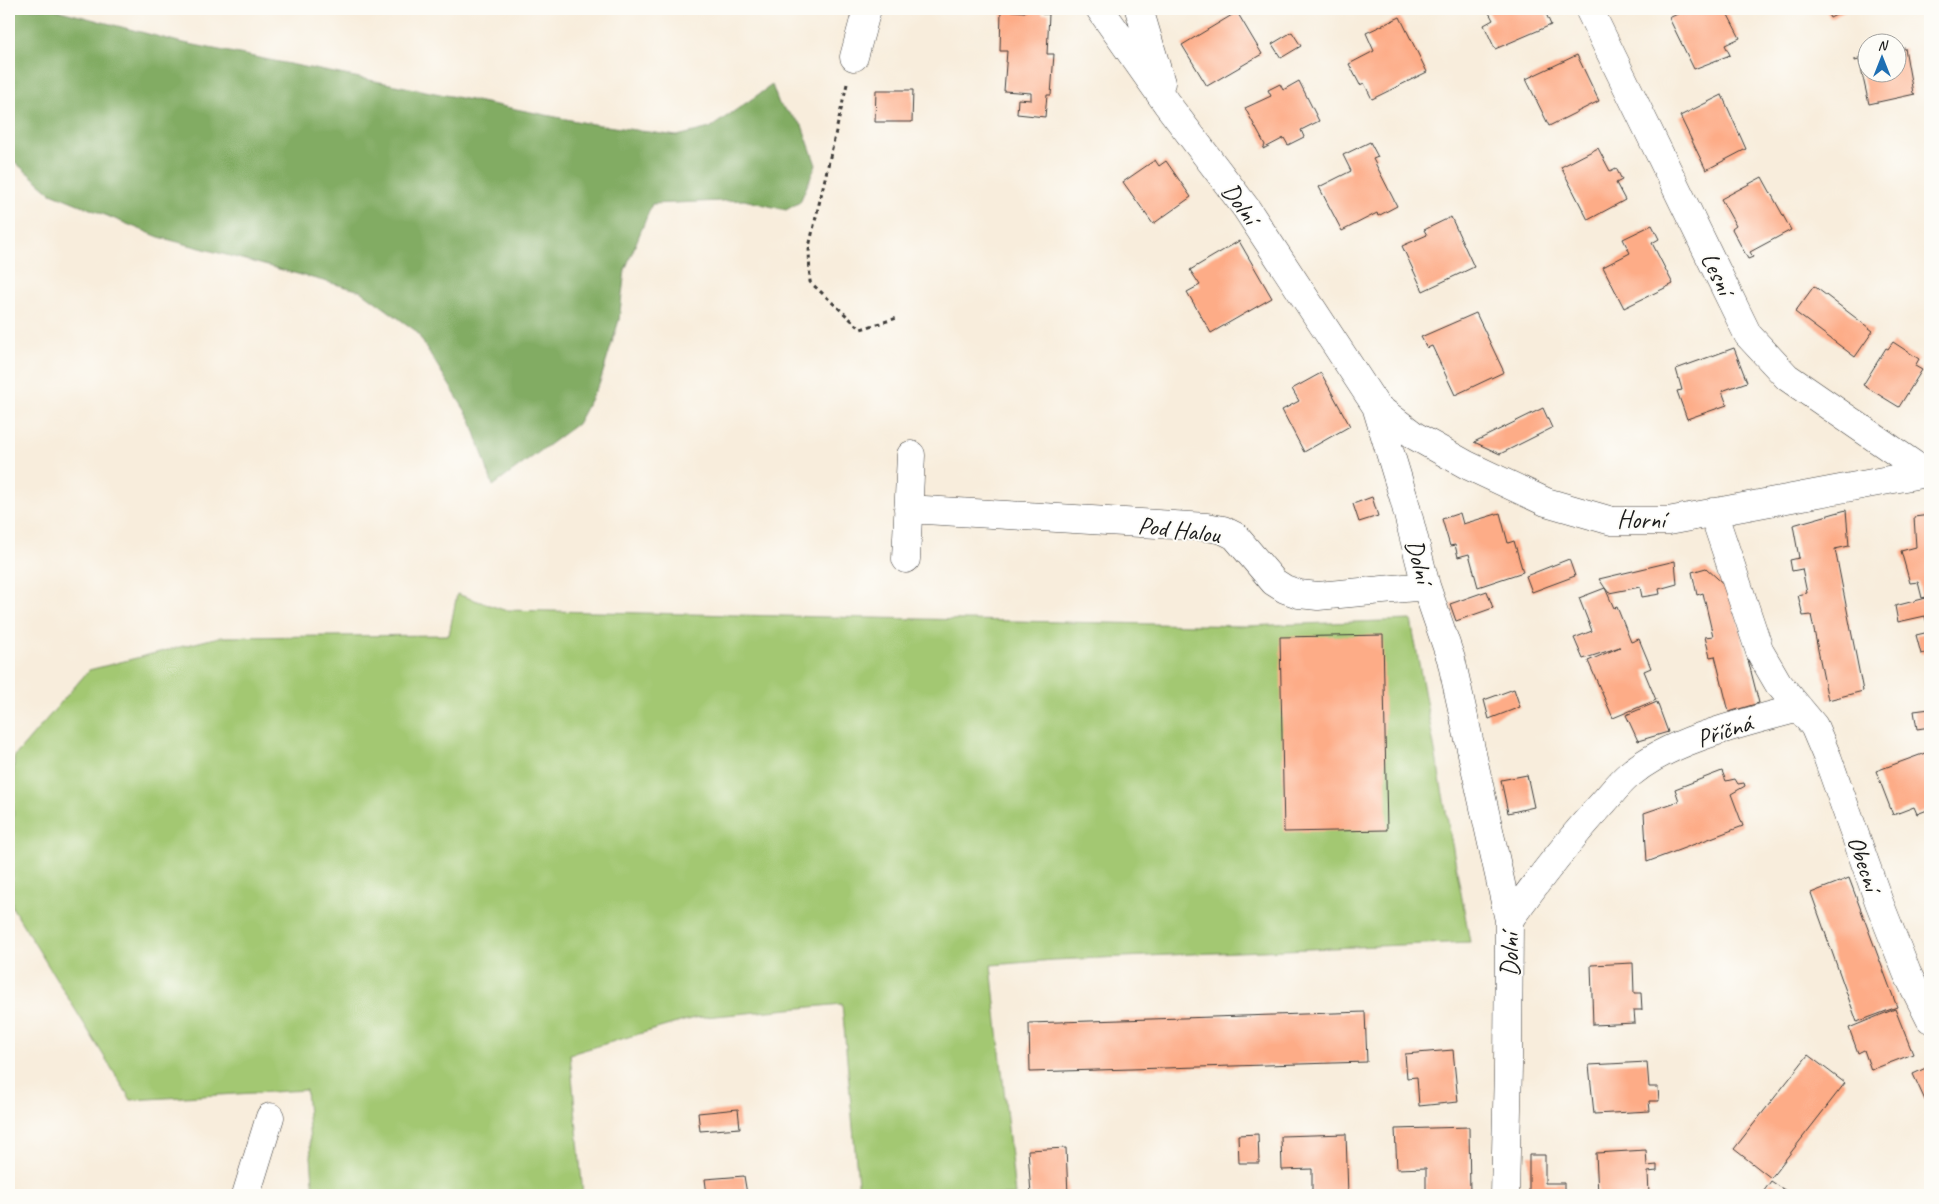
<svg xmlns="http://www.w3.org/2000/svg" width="1939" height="1204" font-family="Caveat,sans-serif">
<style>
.green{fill:#a3c872;stroke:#607247}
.forest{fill:#82ac64;stroke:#4f6440}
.building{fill:#fdac87}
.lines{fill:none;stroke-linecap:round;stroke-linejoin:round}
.minor-casing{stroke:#3d3b39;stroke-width:29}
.path{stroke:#3d3b39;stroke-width:3;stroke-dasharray:4 4;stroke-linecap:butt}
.minor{stroke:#fff;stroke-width:28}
.labels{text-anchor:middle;stroke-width:4;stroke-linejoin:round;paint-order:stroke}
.street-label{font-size:25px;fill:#1c1c1c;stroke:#fdfcf7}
</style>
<rect width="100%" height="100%" fill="#fdfcf7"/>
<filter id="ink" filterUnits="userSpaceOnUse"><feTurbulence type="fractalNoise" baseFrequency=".02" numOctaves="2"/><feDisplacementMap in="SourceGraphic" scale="10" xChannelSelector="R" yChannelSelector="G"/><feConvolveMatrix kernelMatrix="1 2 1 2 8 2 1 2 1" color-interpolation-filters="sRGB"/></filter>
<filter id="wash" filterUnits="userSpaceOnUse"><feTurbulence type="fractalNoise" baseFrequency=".0096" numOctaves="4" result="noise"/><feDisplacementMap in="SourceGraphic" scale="20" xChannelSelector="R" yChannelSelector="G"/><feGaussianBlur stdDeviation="1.12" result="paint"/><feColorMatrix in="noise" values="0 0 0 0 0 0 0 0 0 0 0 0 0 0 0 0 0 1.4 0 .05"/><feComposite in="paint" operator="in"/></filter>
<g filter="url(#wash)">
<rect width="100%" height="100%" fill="#f8eddc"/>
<path class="green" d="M457,594L504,610L1246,626L1411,620L1470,942L1054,960L991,965L1015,1195H859L842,1004L694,1018L570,1054L583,1195H314L306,1090L131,1100L12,907L14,757L89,670L219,637L449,635Z"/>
<path class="forest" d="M9,9H53L179,42L586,123L677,136L710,128L772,85L779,104L802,125L816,165L800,202L786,210L744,200L652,204L625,270L619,320L600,382L577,424L493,486L471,420L416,331L361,291L159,237L51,193L9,157Z"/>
<g id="blocks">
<path class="building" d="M1025,9H1043L1042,14H1049L1047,54H1054L1051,95H1047L1045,117L1017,114L1018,99L1031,100V93L1004,91L1007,51H1000L1001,10L1025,12Z
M1487,9H1544L1551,25L1495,49L1484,25L1493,20Z
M1688,9H1725L1740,38L1725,45L1730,55L1694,69L1669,18Z
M1825,9H1848L1830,18Z
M1237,12L1262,54L1207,86L1182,45Z
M1400,17L1427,72L1372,99L1364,83L1360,85L1349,64L1374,51L1366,33Z
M1292,32L1301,46L1281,58L1272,44Z
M1905,48L1913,93L1915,94L1869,104L1859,60L1855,61V59L1866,56V72H1896V50Z
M1577,55L1599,101L1549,126L1526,79Z
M1299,81L1319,121L1301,130L1304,137L1288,145L1284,138L1263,149L1265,145L1245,108L1271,96L1268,90L1280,84L1283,90Z
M876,90H913L912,122H875Z
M1722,95L1746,149L1706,170L1680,116Z
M1370,142L1378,157L1373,159L1397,206L1378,216L1377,213L1342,231L1319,187L1351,171L1343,155Z
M1598,148L1610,171L1616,168L1622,180L1616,183L1625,200L1588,220L1561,167Z
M1155,160L1159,166L1166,161L1191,197L1153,224L1123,182Z
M1762,177L1791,230L1750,252L1753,257L1748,259L1732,229L1736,226L1721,199Z
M1451,217L1474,267L1423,291L1402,246L1427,235L1424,230Z
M1652,225L1659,239L1652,243L1673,284L1624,308L1603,267L1630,253L1623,239Z
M1239,241L1272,298L1211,333L1187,292L1200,285L1190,270Z
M1814,286L1873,331L1855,357L1795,312Z
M1476,313L1504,372L1455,395L1432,346L1427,348L1421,337Z
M1893,342L1919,359L1915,366L1922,370L1899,407L1863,385L1886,348L1888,349Z
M1734,348L1747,382L1722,391L1727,405L1687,419L1677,391L1682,390L1676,369Z
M1321,373L1350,426L1304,452L1282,410L1299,401L1292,389Z
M1543,408L1552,428L1500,454L1474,442Z
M1372,497L1378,516L1359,522L1353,504Z
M1846,510L1849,546L1835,549L1863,691L1828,700L1811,615L1803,616L1798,595L1807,593L1802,569L1792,571L1790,560L1799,558L1793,525Z
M1460,513L1463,524L1500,513L1508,543L1514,541L1523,572L1478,587L1469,554L1458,557L1455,545L1450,546L1442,519Z
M1930,515V596L1922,598L1918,582L1910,583L1901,551L1916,547L1914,517Z
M1569,559L1575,576L1532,592L1526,576Z
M1675,561L1677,584L1659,589L1660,594L1642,597L1640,587L1609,593L1605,588L1614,608L1617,607L1631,642L1639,639L1651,668L1644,671L1656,700L1613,718L1588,661L1620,647L1583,659L1574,638L1592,631L1579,598L1605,588L1599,579Z
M1706,568L1728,588L1741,632L1759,703L1729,712L1715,656L1710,657L1705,637L1713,636L1703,593L1697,595L1692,572Z
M1487,591L1493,608L1456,621L1450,604Z
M1930,597V652L1921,654L1916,635L1929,632L1925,616L1898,622L1895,606Z
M1383,635L1387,830L1284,832L1280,637Z
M1514,689L1520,707L1489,719L1484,700Z
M1657,702L1668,732L1638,741L1626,715Z
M1930,709V727L1917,729L1914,711Z
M1925,753L1930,766V809L1917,814L1914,807L1893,815L1876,771Z
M1722,771L1726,781L1735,779L1738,784L1744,783L1745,786L1731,794L1743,826L1647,862L1644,813L1679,801L1675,789Z
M1527,775L1534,807L1508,813L1501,780Z
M1849,878L1897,1007L1857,1022L1811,893Z
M1633,963L1634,993H1641L1642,1010H1634L1635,1023L1593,1025L1591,965Z
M1895,1009L1913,1054L1871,1070L1864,1050L1858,1053L1849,1028Z
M1365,1012L1367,1062L1030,1072L1029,1023Z
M1453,1050L1458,1102L1419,1106L1417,1077L1407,1078L1405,1054Z
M1808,1055L1845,1083L1771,1178L1734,1149Z
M1647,1062L1649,1087H1658L1659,1101H1649L1650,1111L1594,1114L1589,1065Z
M1930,1066V1111L1913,1074Z
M738,1109L740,1128L700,1131L698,1113Z
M1469,1127L1470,1195H1426V1168L1397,1169L1395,1129Z
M1258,1134L1259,1163H1239L1238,1135Z
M1346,1134L1348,1195H1312V1169L1282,1170L1281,1136Z
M1066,1148L1068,1195H1031L1028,1150Z
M1646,1150L1647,1166L1657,1165V1171L1648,1172L1649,1195H1598L1596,1153Z
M1529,1155H1545V1183H1564V1195H1529Z
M744,1176L747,1194L707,1195L705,1179Z
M1771,1181L1792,1195H1761Z"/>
</g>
</g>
<g filter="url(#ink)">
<use href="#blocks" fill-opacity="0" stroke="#3d3b39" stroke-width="1"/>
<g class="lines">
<defs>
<path id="minor" d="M1100,9L1167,104L1246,208L1376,406L1404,499L1426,586L1451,659L1509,920L1508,1067L1505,1195
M1139,9L1161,83
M1589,9L1748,335L1787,377L1926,473
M854,57L867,9
M1376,406L1415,436L1467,465L1546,502L1612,521H1668L1926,473L1930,474
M908,509L1207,527L1223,530L1235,536L1274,582L1285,589L1299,594L1318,596L1426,586
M1713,512L1760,652L1778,683L1814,726L1828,759L1879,902L1907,973L1930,1019
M906,559L911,455
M1509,920C1538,880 1568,841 1602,804C1611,794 1620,782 1630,774C1671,739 1747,722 1799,708
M246,1195L270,1117"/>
</defs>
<use href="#minor" class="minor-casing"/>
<path class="path" d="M847,84L809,247L810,282L861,329L897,318"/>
<use href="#minor" class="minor"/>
</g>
</g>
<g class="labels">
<g class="street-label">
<text transform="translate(1241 203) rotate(54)" y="9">Dolní</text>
<text transform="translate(1718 273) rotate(64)" y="9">Lesní</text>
<text x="1641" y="528">Horní</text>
<text transform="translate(1179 529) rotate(7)" y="9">Pod Halou</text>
<text transform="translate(1420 561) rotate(75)" y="9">Dolní</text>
<text transform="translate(1724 730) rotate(-18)" y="9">Příčná</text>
<text transform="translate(1865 863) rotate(71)" y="9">Obecní</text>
<text transform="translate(1509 955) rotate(-90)" y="9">Dolní</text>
</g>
</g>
<rect width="1939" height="1204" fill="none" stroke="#fdfcf7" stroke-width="30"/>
<g transform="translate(1882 58)"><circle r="24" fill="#fdfcf7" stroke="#a3a29f"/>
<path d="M0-4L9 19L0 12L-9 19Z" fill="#1f6fb2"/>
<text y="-8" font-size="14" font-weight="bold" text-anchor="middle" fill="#1c1c1c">N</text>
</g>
</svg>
